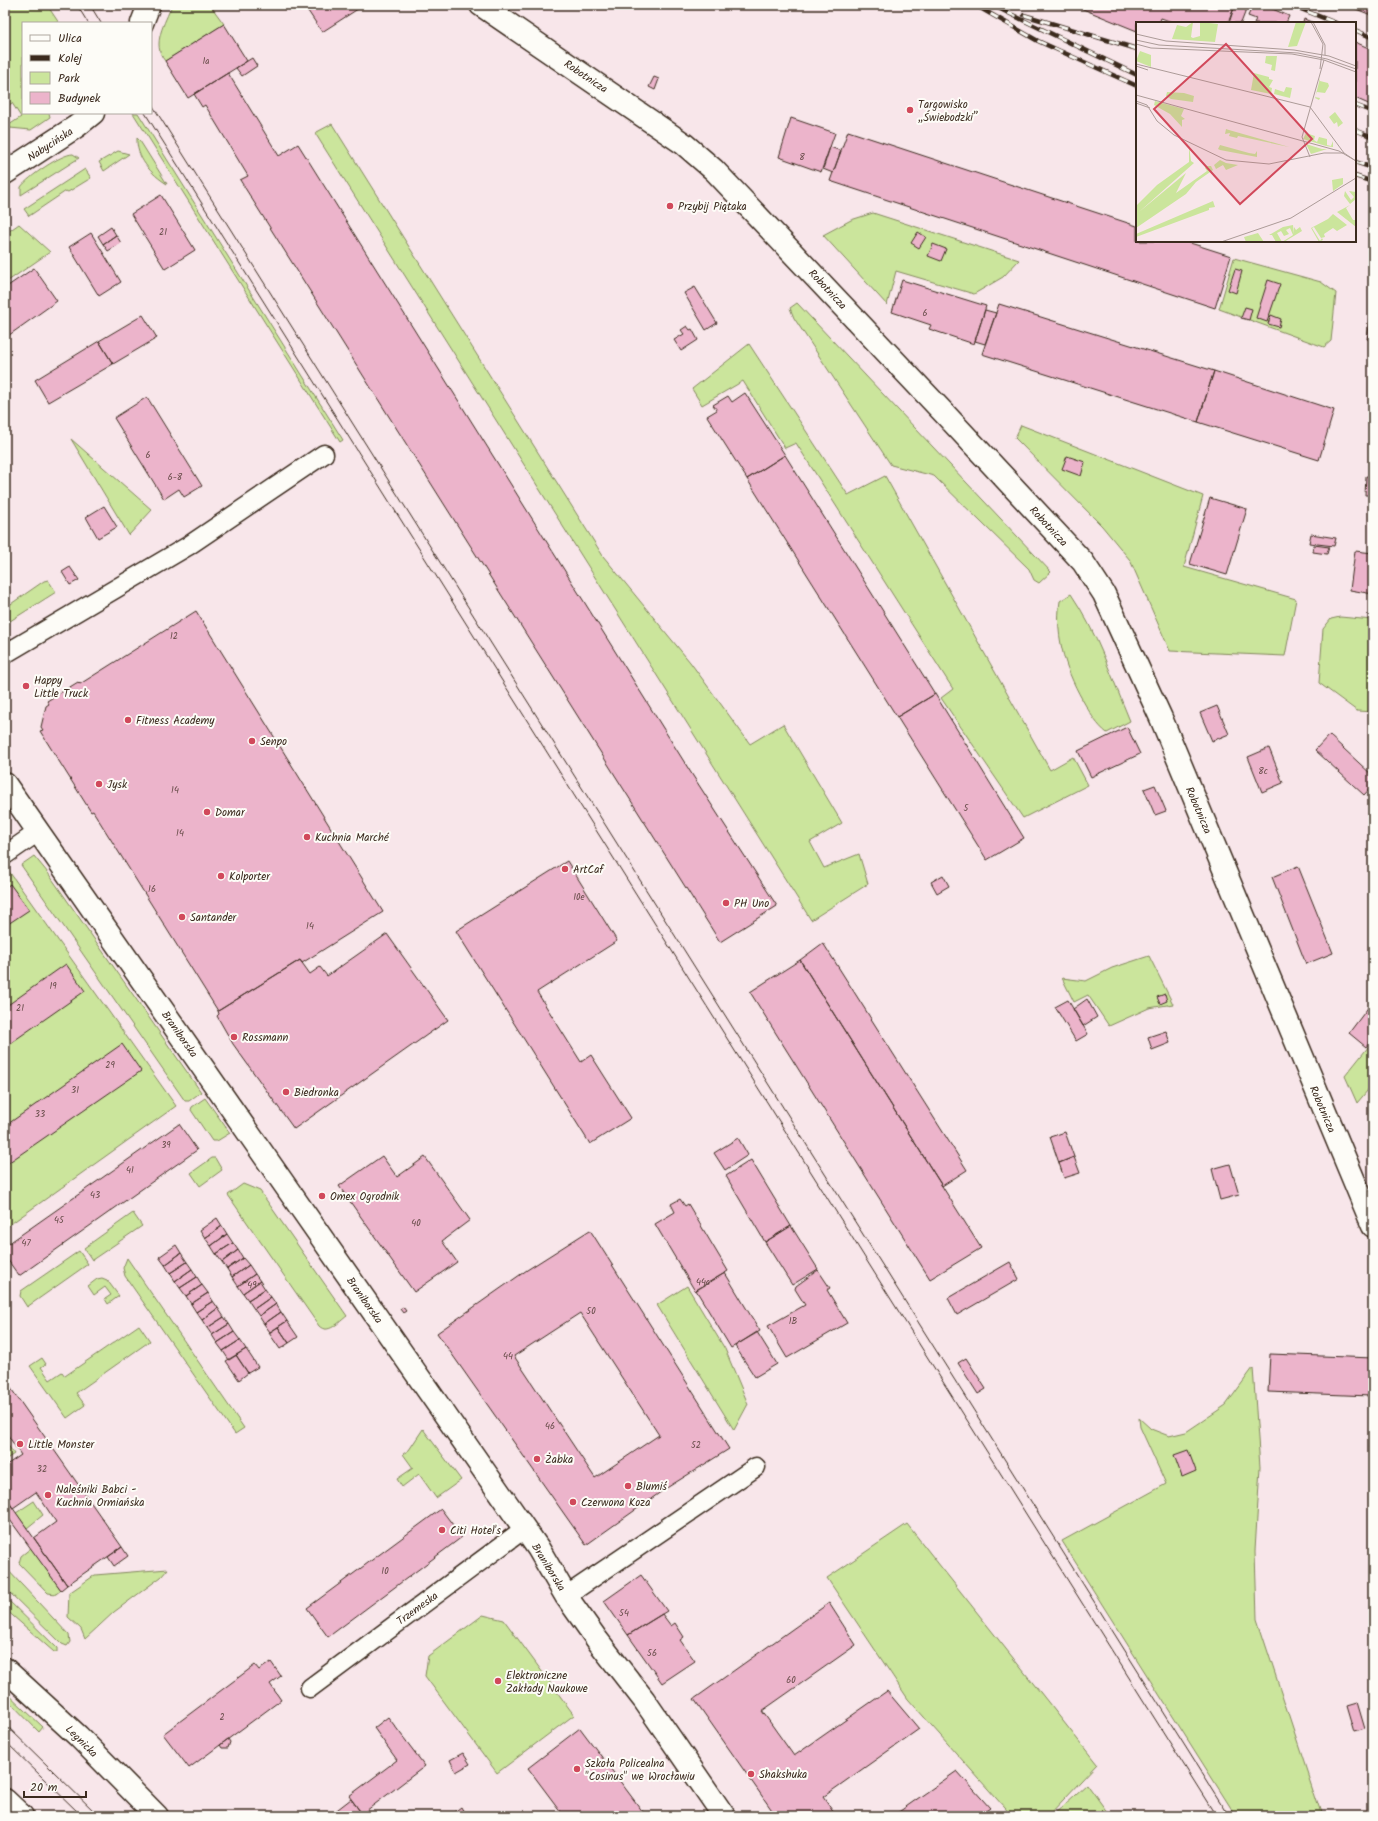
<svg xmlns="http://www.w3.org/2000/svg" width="1378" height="1821" font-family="Kalam,sans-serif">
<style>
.green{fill:#cbe59c;stroke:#83885d}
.building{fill:#ecb4cb;stroke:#3b2a1e;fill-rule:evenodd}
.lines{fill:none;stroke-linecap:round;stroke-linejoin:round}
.minor-casing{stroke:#3b2a1e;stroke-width:21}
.tertiary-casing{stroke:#3b2a1e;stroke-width:25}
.secondary-casing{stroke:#3b2a1e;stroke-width:25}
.minor{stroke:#fdfcf7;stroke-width:18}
.tertiary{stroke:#fdfcf7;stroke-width:22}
.secondary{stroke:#fdfcf7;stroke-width:22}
.tram{stroke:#3b2a1e;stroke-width:1}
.rail-casing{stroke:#3b2a1e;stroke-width:4.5}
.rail{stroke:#fdfcf7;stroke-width:3;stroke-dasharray:9;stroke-linecap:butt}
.poi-dot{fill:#d1495b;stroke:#fdfcf7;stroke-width:1.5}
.labels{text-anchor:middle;stroke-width:4;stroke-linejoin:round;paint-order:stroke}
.number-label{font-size:9px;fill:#674c49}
.street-label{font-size:11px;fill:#3b2a1e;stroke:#fdfcf7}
.poi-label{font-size:11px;fill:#3b2a1e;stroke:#fdfcf7;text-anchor:start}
.inset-road{fill:none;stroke:#ac9b98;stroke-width:1}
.view{fill:#d1495b;fill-opacity:0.15;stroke:#d1495b;stroke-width:2}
.inset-edge{fill:none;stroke:#3b2a1e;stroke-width:2}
</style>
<rect width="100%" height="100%" fill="#f8e6ea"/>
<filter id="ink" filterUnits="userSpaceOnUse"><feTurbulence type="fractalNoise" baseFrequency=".025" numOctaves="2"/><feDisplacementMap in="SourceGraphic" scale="8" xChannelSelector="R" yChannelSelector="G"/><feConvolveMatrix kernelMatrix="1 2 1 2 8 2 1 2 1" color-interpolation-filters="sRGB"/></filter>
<g filter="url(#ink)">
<path class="green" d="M5,5H47L59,23H23V113H49L50,117L31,130L10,128L7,129L6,127L21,117L12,103L9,105L5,100Z
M172,5H210L224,24L165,61C151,44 165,23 172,5Z
M133,113H138L343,440L340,442Z
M332,124L603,556L690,662L750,744L783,724L842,823L810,842L824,868L859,854L868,884L811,920L315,133Z
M137,138L140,141L167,184C151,174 136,158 137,138Z
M118,151L129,154L104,171L99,162Z
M73,154L79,158L21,195V187C28,177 61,154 73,154Z
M85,169L91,178L68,192L66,191L29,216L24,209Z
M873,213L1019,260L1003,277L974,294L896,271L887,305L823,235L851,220Z
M19,224L50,252L5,283V234Z
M1234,258L1321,282L1336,293L1331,341L1324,347L1219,309Z
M797,303L1051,572L1039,583L1034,580L1029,569L934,476L891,465L794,318L790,308Z
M749,344L848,495L885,476L1050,770L1073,757L1088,785L1023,818L941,698L953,689L796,443L785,448L743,381L702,405L692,389Z
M1021,425L1203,496L1184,567L1296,599L1285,656L1170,651L1130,560L1102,526L1015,438Z
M71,439L152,510L129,535Z
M48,580L56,592L7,623L5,620V608L44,581Z
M1071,594C1097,632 1112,678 1130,721L1107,733C1097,725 1092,716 1086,706C1067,674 1054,638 1060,601Z
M1340,617L1373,620V712L1357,711L1319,683L1323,629L1331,619Z
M34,856L48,873L201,1092L189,1101H185L21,865Z
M8,870L176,1106L5,1228V872Z
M1149,956L1173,1004L1149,1008L1109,1026L1088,995L1074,1002L1062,978L1086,981L1112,968Z
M1373,1041V1084L1357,1103L1345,1076Z
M205,1098L230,1133L217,1141H212L191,1110L192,1107Z
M212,1158H215L222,1170L200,1186L191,1173Z
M243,1184L260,1191L347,1316C339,1322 328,1335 319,1326L228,1195Z
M133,1213L142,1226L92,1260L84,1248Z
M79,1251L88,1264L27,1307L20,1296L21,1291Z
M127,1258L244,1428L235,1434L125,1276L123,1268Z
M102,1278L107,1280L119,1296L108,1304L105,1299L111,1295L105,1287L94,1295L88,1286L97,1279Z
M687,1286L725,1349L748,1404L734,1430L657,1305Z
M139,1325L150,1341L76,1393L85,1405L67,1418L30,1366L42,1358L46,1364L41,1367L50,1380L62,1372L65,1376Z
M1253,1368L1260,1467L1255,1551L1257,1619L1322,1816H1236L1062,1541L1166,1484L1140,1427L1139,1418L1151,1429L1169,1436L1186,1432L1226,1405Z
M423,1429L461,1480L436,1498L419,1474L402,1487L397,1479L413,1468L403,1454L409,1450Z
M5,1441L14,1454L5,1460Z
M34,1501L43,1515L27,1528L16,1513Z
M907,1524L1097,1764L1048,1816H1012L908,1699L827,1578Z
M31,1548L61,1590L56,1594L48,1593L19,1563L21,1556Z
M5,1567L69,1635L70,1642L67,1646L62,1644L5,1588Z
M168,1569L161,1577L114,1612L85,1639L81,1629L68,1617L69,1593L95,1575Z
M5,1597L57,1648V1652H54L5,1609Z
M483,1615L504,1620L574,1715L497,1773L425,1676L428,1656Z
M5,1691L43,1727L39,1732L5,1697Z
M1087,1784L1110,1816H1052Z"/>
<path class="building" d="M304,5H364L322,32Z
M1073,5H1235L1228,23H1175L1161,18L1159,23H1137V31Z
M1235,5H1248L1241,23H1229Z
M1253,5H1263L1289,16L1286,23H1254L1256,19L1248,16Z
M1346,5H1373V10L1371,15Z
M1304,19L1314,23H1303Z
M224,24L247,61L188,98L165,61Z
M1355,42L1373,50V106L1355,98Z
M252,58L257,66L242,76L236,68Z
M228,73L279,156L298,144L693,776L777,906L720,942L240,180L248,176L205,105L202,107L194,94Z
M654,77L659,79L655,90L649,87Z
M791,118L835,133L821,172L779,157Z
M848,131L1137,226V241H1184L1231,256L1215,308L830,181Z
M830,147L841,151L833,173L823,169Z
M161,195L195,250L165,269L131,214Z
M111,227L116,235L103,244L98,236Z
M918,232L926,237L919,248L911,243Z
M91,233L121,282L99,296L69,247Z
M116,235L121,243L108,251L103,244Z
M933,244L946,249L941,261L928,256Z
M1373,250V265L1368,264Z
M34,268L57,301L5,338V288Z
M1235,269L1242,271L1236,293L1228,290Z
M902,280L986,306L974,344L929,329L931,325L892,312Z
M1268,280L1280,284L1267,322L1256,318Z
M695,287L717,323L706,330L684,293Z
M1373,302V340L1367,339Z
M999,304L1214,371L1198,422L982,354Z
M1245,307L1252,309L1249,320L1241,318Z
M985,310L996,313L985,344L975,341Z
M143,315L157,338L113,364L99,341Z
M1271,315L1281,319L1279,327L1268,324Z
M687,326L690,330L692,329L698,340L681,351L674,340L684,334L681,330Z
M99,341L113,364L48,402L35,380Z
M1214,371L1334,410L1319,460L1198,422Z
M745,393L785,455L747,479L707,416L717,410L713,405L728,396L732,402Z
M147,397L202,486L184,497L179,489L164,499L114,418Z
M785,455L935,694L897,717L747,479Z
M1067,456L1085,462L1081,476L1062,469Z
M1366,476L1373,477V495H1365Z
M1210,498L1247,509L1227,575L1190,564Z
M104,506L117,527L98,538L86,517Z
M1311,534L1336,538L1334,546L1309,543Z
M1314,545L1329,547L1327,554L1313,552Z
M1355,551L1373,553V594L1350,590Z
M70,567L79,580L70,585L62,572Z
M196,611L383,912L302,963L300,960L218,1011L93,811L91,812L40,731L43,730L41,727L46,706L49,704L47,701L78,682L80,684Z
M935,694L1024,838L987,860L897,717Z
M1217,706L1229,734L1212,741L1200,713Z
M1127,727L1140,754L1091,777L1078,751Z
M1329,735L1373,776V785L1364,795L1315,750Z
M1269,748L1283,783L1262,792L1248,757Z
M1155,785L1166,811L1155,815L1144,789Z
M567,861L617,941L537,992L581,1062L591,1055L631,1118L590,1144L456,931Z
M1298,866L1333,953L1306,964L1272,877Z
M943,875L949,886L937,893L931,882Z
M10,884L29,910L5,926V888Z
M387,934L448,1020L294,1129L233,1044L217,1016L219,1014L218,1011L300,960L310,974L320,967L327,976Z
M823,943L967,1170L942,1186L800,960Z
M800,960L981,1248L930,1279L750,992Z
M66,964L85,991L5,1047V1007Z
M1165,994L1167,1001L1160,1004L1157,997Z
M1087,999L1097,1017L1083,1026L1073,1009Z
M1068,1000L1088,1034L1076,1041L1055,1007Z
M1373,1001V1038L1366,1047L1349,1033Z
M1166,1031L1170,1043L1152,1050L1148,1037Z
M122,1044L141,1071L5,1165V1126Z
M179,1124L197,1150L19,1276L5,1256V1246Z
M1065,1132L1074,1157L1059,1163L1050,1137Z
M738,1138L748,1155L725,1170L714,1153Z
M382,1156L397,1177L425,1157L470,1220L442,1241L457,1262L414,1292L339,1186Z
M1074,1157L1080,1173L1064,1178L1059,1163Z
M751,1160L791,1226L765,1242L726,1176Z
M1230,1164L1239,1195L1220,1200L1212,1169Z
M680,1199L685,1206L688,1204L728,1271L695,1291L655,1224L675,1212L671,1204Z
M217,1218L222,1226L205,1238L200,1230Z
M222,1226L227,1234L211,1246L205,1238Z
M791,1226L818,1269L792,1285L765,1242Z
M590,1230L729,1449L665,1489L586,1545L437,1333L527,1270ZM580,1313L659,1435L595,1478L514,1356Z
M227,1234L233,1243L216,1254L211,1246Z
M233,1243L238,1250L222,1262L216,1254Z
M176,1245L181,1253L165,1265L159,1257Z
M238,1250L243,1258L227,1269L222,1262Z
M181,1253L187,1262L170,1273L165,1265Z
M243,1258L249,1265L232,1277L227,1269Z
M187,1262L192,1269L175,1281L170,1273Z
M1010,1262L1019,1279L957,1315L948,1298Z
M249,1265L255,1274L238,1286L232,1277Z
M192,1269L197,1277L180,1288L175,1281Z
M818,1270L830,1288L827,1290L847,1323L787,1358L768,1326L805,1305L795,1289L796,1286Z
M725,1273L760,1331L731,1348L696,1290Z
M255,1274L260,1281L243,1293L238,1286Z
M197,1277L202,1285L186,1296L180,1288Z
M260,1281L265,1289L248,1300L243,1293Z
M202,1285L208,1293L191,1304L186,1296Z
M265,1289L271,1297L254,1309L248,1300Z
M208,1293L213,1301L196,1312L191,1304Z
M271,1297L276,1304L259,1316L254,1309Z
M213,1301L218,1308L202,1320L196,1312Z
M276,1304L281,1312L264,1324L259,1316Z
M403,1307L406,1311L403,1313L400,1309Z
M218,1308L224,1317L207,1328L202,1320Z
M281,1312L287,1321L270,1332L264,1324Z
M224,1317L229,1324L212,1335L207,1328Z
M287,1321L298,1337L289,1343L278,1327Z
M229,1324L234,1332L217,1343L212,1335Z
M278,1327L289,1343L280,1349L269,1333Z
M234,1332L240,1340L223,1351L217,1343Z
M757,1332L777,1364L755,1377L735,1346Z
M240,1340L246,1349L229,1360L223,1351Z
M246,1349L258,1367L248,1373L236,1355Z
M1270,1354L1373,1358L1371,1396L1268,1392Z
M236,1355L248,1373L239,1380L226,1361Z
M966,1358L986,1389L978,1394L958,1363Z
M5,1380L122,1547L67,1585L34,1538L56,1522L36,1492L13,1508L5,1496V1466L21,1455L5,1431Z
M1188,1450L1196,1471L1182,1477L1174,1455Z
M5,1497L67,1585L61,1590L5,1513Z
M441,1509L462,1537L328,1637L307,1608Z
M122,1547L128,1556L114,1566L108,1557Z
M641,1575L667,1611L628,1635L604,1601Z
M829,1603L856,1645L762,1711L794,1756L887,1691L919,1729L823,1797L836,1816H776L694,1699Z
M662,1614L671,1626L675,1623L684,1637L680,1640L695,1661L662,1683L628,1635Z
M271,1662L281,1676L270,1684L281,1700L189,1768L163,1734L255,1665L259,1670Z
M1357,1702L1365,1729L1355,1732L1347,1705Z
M388,1717L425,1766L362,1814L349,1796L397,1760L374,1728Z
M580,1728L646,1816H564L528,1768Z
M228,1739L230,1742L228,1748H222L220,1745Z
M463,1753L470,1764L456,1772L450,1760Z
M957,1771L990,1808L979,1816H893Z
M351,1799L362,1814L358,1816H329Z
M461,1807L466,1816H449Z"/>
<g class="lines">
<defs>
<path id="minor" d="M5,654L188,546L324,454
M5,855L38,832
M566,1596L756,1467
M310,1688L524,1529"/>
<path id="tertiary" d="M481,5L684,144L714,170L944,413L1083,562L1104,594L1161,718L1373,1226
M142,23L149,5
M5,173L77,126L93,113
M5,784L538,1548L566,1596L598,1641L644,1700L724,1816"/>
<path id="secondary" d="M5,1669L78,1736L157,1816
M5,1800L22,1816"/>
</defs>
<use href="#minor" class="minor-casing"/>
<use href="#tertiary" class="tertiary-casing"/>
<use href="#secondary" class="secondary-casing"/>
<use href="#minor" class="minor"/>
<use href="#tertiary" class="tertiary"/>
<use href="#secondary" class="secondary"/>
<path class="tram" d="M77,5L88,23
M90,5L101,23
M151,103L1229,1816
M145,113L1216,1816
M5,1724L99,1816
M5,1741L82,1816"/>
<defs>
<path id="rail" d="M975,5L1038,41L1137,86
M992,5L1137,75
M1291,5L1336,23
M1024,15L1137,49
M1355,30L1373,38
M1355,105L1373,112
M1355,130L1373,137
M1355,162L1373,168
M1355,176L1373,182"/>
</defs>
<use href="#rail" class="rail-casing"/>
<use href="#rail" class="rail"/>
</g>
</g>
<g class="poi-dot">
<circle cx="910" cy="110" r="4"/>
<circle cx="670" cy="206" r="4"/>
<circle cx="26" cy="686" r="4"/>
<circle cx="128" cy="720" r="4"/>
<circle cx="252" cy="741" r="4"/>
<circle cx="99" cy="784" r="4"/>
<circle cx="207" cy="812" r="4"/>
<circle cx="307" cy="837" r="4"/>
<circle cx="565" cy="869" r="4"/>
<circle cx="221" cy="876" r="4"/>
<circle cx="726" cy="903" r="4"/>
<circle cx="182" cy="917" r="4"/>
<circle cx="234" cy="1037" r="4"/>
<circle cx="286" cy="1092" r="4"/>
<circle cx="322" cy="1196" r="4"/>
<circle cx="20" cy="1444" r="4"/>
<circle cx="537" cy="1459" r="4"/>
<circle cx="628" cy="1486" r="4"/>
<circle cx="48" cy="1495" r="4"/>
<circle cx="573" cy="1502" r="4"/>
<circle cx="442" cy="1530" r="4"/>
<circle cx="498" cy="1681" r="4"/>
<circle cx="577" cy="1769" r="4"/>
<circle cx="751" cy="1774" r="4"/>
</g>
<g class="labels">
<g class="number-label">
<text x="206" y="64">1a</text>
<text x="802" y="160">8</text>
<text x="163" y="235">21</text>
<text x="925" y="316">6</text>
<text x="148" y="458">6</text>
<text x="175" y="480">6-8</text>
<text x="174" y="639">12</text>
<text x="1263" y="774">8c</text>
<text x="175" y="793">14</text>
<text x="966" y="811">5</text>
<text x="180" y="836">14</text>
<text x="152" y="892">16</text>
<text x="579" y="900">10e</text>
<text x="310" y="929">14</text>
<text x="53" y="989">19</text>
<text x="20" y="1011">21</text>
<text x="110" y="1068">29</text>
<text x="75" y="1093">31</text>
<text x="40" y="1117">33</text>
<text x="166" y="1148">39</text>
<text x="130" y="1173">41</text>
<text x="95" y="1198">43</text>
<text x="59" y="1223">45</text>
<text x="416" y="1226">40</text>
<text x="26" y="1246">47</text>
<text x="703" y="1285">44a</text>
<text x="252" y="1288">49</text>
<text x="591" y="1314">50</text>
<text x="793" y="1324">1B</text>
<text x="508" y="1359">44</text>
<text x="550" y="1429">46</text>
<text x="696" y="1448">52</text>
<text x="42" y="1472">32</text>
<text x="385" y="1574">10</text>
<text x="624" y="1616">54</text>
<text x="652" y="1656">56</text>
<text x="791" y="1683">60</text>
<text x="222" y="1720">2</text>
</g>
<g class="street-label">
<text transform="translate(586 76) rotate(34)" y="4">Robotnicza</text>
<text transform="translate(50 144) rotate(-33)" y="4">Nabycińska</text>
<text transform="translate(828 289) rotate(47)" y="4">Robotnicza</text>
<text transform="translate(1049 526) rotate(47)" y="4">Robotnicza</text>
<text transform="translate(1199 810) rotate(67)" y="4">Robotnicza</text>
<text transform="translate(180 1034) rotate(55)" y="4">Braniborska</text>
<text transform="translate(1323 1109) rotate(67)" y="4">Robotnicza</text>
<text transform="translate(365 1300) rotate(55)" y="4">Braniborska</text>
<text transform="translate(549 1567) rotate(58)" y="4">Braniborska</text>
<text transform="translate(417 1608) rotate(-36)" y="4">Trzemeska</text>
<text transform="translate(82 1741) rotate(45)" y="4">Legnicka</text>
</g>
<g class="poi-label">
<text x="918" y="108">Targowisko<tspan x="918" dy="13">„Świebodzki”</tspan></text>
<text x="678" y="210">Przybij Piątaka</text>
<text x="34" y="684">Happy<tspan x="34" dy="13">Little Truck</tspan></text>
<text x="136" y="724">Fitness Academy</text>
<text x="260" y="745">Senpo</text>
<text x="107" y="788">Jysk</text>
<text x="215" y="816">Domar</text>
<text x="315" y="841">Kuchnia Marché</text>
<text x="573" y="873">ArtCaf</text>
<text x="229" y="880">Kolporter</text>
<text x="734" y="907">PH Uno</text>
<text x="190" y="921">Santander</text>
<text x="242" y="1041">Rossmann</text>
<text x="294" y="1096">Biedronka</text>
<text x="330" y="1200">Omex Ogrodnik</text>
<text x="28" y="1448">Little Monster</text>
<text x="545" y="1463">Żabka</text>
<text x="636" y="1490">Blumiś</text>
<text x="56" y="1493">Naleśniki Babci -<tspan x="56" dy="13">Kuchnia Ormiańska</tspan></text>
<text x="581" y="1506">Czerwona Koza</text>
<text x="450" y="1534">Citi Hotel's</text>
<text x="506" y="1679">Elektroniczne<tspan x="506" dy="13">Zakłady Naukowe</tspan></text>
<text x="585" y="1767">Szkoła Policealna<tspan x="585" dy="13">"Cosinus" we Wrocławiu</tspan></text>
<text x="759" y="1778">Shakshuka</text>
</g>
</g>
<g transform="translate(1136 22)">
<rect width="220" height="220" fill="#f8e6ea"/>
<path d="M57,0L55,15L57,16L64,14V0L82,2L79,20L36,17L41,3L50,5ZM160,0H170L161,24L152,25ZM4,29L15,33V45L0,39ZM130,34H141L139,49L135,48L136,43L129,41ZM118,51L133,55V57L137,58L133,65L136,66L135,72L115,68ZM184,56V59L192,61L193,64L189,71L181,70L179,75L184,76L183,78L179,76ZM150,65L156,66L154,76L138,72L139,67L148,70ZM31,70L48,71L58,74L57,80L35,77L30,74ZM19,79L48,87L45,94L49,97L46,98V105L34,92L18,83ZM199,90L207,101L202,105L201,100L198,102L193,95ZM90,107L93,108L153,125L102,114L101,116L93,114L94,111L89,112ZM170,111L179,114L178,118L181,120L183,115L191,117V123L195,124L197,119V125H196L190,124L167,117ZM170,122L186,127H191L175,132ZM53,123L55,139L58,141L3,190L50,151L40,171L71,149L69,146L71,144H75L77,148L60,160L50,172L0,206V184L21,163L53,140ZM84,123L113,131L119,132L121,129V135L84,128L82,127ZM84,138L90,141L102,143L90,148L87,143L80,147L78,143ZM207,156V162L197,169L196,158ZM209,169L215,178L218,175L213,169L220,170V177L214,182L208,174ZM77,179L79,185L73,186V188L0,215V212ZM214,183L210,186L217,198H220V205L201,190ZM197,192L211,203L201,209L197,206L188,212L189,215L185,216L178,205L176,206L184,219L186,216L187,218L183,220L175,206L192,197ZM157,203L158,212V205L160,208L164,205L166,209L148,220H140L136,213H133L147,205ZM154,206L157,213L146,220L141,211L145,209L148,214L153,212L150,208ZM122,211L128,220H110L108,215Z" fill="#cbe59c" fill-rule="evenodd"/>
<path class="inset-road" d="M175,0L187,22L184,47M177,0L189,23V33M0,12L30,19L158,28L193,34L220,44M0,18L23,23L162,31L191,37L220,47M0,22L15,26L156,32L188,38L220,50M0,42L174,85M0,44L12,48M0,73L203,129L220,139M0,79L11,83L21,99L38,113L90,138L133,142L188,131H208M0,81L14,86M174,85L208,131L220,139M174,135L166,115L188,38M85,220L155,196L220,156"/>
<path class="view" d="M90,22L176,117L104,182L18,87Z"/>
<rect width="220" height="220" class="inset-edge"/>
</g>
<rect width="1378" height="1821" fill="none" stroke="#fdfcf7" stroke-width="20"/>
<rect x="10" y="10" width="1358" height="1801" fill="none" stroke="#3b2a1e" stroke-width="1.5" filter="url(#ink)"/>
<rect x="22" y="22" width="130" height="92" fill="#fdfcf7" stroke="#afa8a0"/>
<rect x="30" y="35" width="20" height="6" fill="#fdfcf7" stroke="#afa8a0"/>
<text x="58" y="42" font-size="12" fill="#3b2a1e">Ulica</text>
<rect x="30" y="55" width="20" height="6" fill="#3b2a1e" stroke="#afa8a0"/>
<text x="58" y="62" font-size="12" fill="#3b2a1e">Kolej</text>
<rect x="30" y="72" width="20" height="12" fill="#cbe59c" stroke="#afa8a0"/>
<text x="58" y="82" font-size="12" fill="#3b2a1e">Park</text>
<rect x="30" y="92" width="20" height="12" fill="#ecb4cb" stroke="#afa8a0"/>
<text x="58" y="102" font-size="12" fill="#3b2a1e">Budynek</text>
<path d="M24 1791v6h62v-6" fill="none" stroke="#3b2a1e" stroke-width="2"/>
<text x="30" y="1791" font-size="12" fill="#3b2a1e" stroke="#fdfcf7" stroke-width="3" paint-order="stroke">20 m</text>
</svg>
